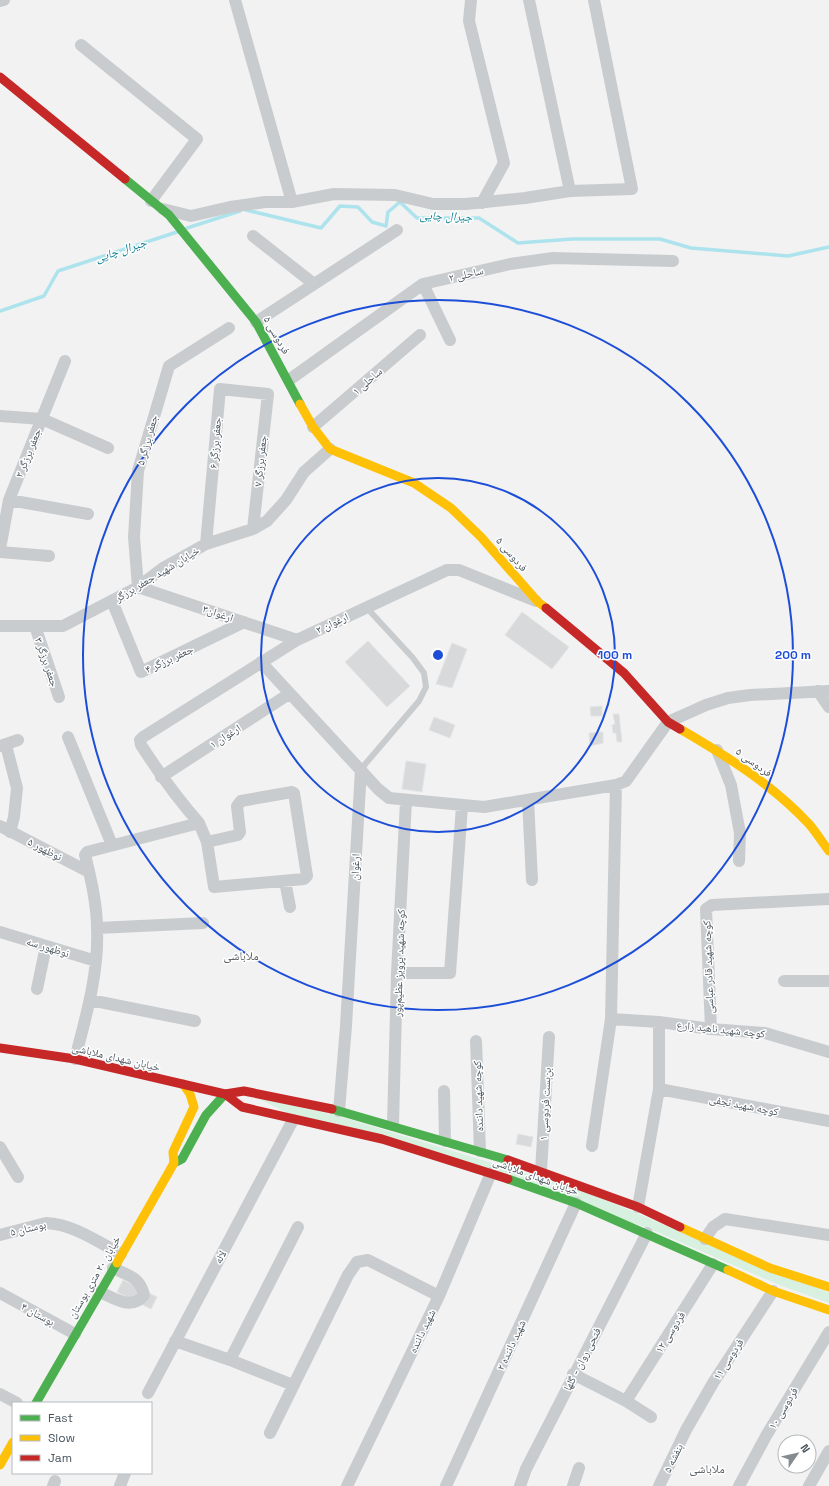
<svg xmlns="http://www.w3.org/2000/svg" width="829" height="1486" font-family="'Space Grotesk','Noto Naskh Arabic',sans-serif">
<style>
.green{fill:#d7f0df}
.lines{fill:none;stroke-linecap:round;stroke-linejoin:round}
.stream{stroke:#ade3ed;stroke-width:3.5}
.building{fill:#d8d9da;stroke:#e3e4e5}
.lane{stroke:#c9ccce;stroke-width:6}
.street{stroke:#c9ccce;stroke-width:12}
.fast{stroke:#4caf50;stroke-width:9}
.slow{stroke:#ffc107;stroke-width:9}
.jam{stroke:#c62828;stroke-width:9}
.ring{fill:none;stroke:#1d4ed8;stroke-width:2}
.labels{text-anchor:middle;stroke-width:3;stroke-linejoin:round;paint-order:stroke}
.street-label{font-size:11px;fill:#49555e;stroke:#fff}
.water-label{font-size:12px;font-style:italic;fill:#0f8095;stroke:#fff}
.neighbourhood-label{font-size:12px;fill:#5d6266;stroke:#fff}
.centre{fill:#1d4ed8;stroke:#fff;stroke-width:2}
.ring-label{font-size:12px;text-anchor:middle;font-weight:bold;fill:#1d4ed8;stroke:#fff;stroke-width:3;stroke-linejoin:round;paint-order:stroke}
</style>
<rect width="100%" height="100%" fill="#f2f2f2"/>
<path class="green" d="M253,1096L338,1116L581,1190L829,1293V1303L777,1284L648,1228L294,1116Z"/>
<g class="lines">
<path class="stream" d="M246,210L321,228L340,206L358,207L372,222L386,226L388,212L400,202L417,218H479L518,243L572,239H660L691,248L788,256L829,247
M187,228L240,211
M0,311L44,296L58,271L177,232"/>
</g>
<path class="building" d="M522,612L569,647L552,669L505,635Z
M368,641L410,686L387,707L345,662Z
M452,643L467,649L452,688L436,684Z
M602,706V716H591L590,707Z
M613,714H619L622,742H617L616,733H613L612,725L615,724Z
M434,717L455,725L450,738L429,730Z
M603,732V743L590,746L589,733Z
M406,761L426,764L422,792L402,789Z
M518,1134L533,1137L531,1147L516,1144Z
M123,1280L157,1297L151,1309L117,1292Z"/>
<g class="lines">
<path class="lane" d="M361,769L419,701L426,687L424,673L413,658L366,607"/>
<path class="street" d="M235,0L292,202
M471,0L469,21L504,163L482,203
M529,0L570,191
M0,1L4,0
M81,45L197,139L151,201
M163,209L191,216L230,207L265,202H292L334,194L395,195L433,204H466L525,198L570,191L632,189L594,0
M253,236L314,284
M423,284L450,340
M256,322L397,230
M289,380L423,284L510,264L553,258L673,261
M0,416L42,419L108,448
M313,427L420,335
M9,500L88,514
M206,544L220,389L268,394L253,529
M0,549L9,500L65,361
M0,552L49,556
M138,587L134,537L138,471L169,366L229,328
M138,587L297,640
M112,601L141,672L244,622
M0,626H63L138,587L163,568L206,544L253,529L267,521L286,500L304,472L330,449
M35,626L59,697
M261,662L378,789L389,798L484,807L616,785
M818,691L829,707
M68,737L112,845
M6,745L17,788L14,817L10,832
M0,746L18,740
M717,750L731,785L740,833L739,861
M161,777L289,694
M528,800L532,880
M199,823L207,842L214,887L304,879L307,876L294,793L292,792L241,801L237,806L240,832L238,835L207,842
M0,826L89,872
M285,881L290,907
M98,928L203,923
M0,932L96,961
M397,973H450L462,806
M784,981H829
M37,989L46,946
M90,1000L195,1021
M611,1019L659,1022V1089L638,1207
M659,1022L711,1029L765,1033L829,1052
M711,1029L706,909L712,905L829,899
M476,1041L480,1151
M75,1059C86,1016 99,973 97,928C97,904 91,878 85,855L87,852L199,823C177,798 159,773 141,745L140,740L143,737L297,640L447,570H459L536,601
M659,1089L829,1121
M444,1091L445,1141
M339,1111L346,1026L361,769
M393,1125L397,973L406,801
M592,1146L611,1019L616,785L626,781L668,722L706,705L728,698L750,695L829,691
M0,1147L18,1177
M541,1171L549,1037
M0,1235L46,1223C73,1224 98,1242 121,1254
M705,1239L713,1227L725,1219L829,1235
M100,1292C114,1298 132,1311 144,1295C140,1277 129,1276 113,1268
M0,1293L75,1334
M175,1341L230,1360
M573,1374L626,1401L651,1417
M293,1385L230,1360L298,1227
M148,1393L293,1120
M0,1394L17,1403
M626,1401L713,1264
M270,1433L348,1275L357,1262L368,1260L439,1296
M53,1486L55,1481
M120,1486L125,1473
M347,1486L439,1296L491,1173
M446,1486L576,1203
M520,1486L526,1469L647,1233
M573,1486L579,1468
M659,1486L686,1430L713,1383L773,1291
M739,1486L766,1436L829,1332
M809,1486L829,1451"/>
<path class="fast" d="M125,179L169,215L256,322L300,404
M332,1109L508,1160
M174,1163L182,1159L206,1115L225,1094
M508,1179L576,1203L728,1270
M36,1403L117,1263"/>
<path class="slow" d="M300,404L313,427L330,449L414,483L451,508L481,537L538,602L546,608
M680,729C725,755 773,785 809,824C816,832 822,842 829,851
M680,1227L770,1268L829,1287
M117,1263L174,1163L173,1152L194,1107L190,1094L183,1084
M728,1270L773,1291L829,1310
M0,1465L13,1442"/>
<path class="jam" d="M0,77L125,179
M546,608L624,673L668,722L680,729
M0,1048L75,1059L225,1094L244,1091L332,1109
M225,1094L242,1107L382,1139L508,1179
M508,1160L638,1207L680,1227"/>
</g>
<g class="ring">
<circle cx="438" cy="655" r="177"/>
<circle cx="438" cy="655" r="355"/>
</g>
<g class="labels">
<g class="street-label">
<text transform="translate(466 274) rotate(-13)" y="4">ساحلی ۲</text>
<text transform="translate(277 335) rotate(60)" y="4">فردوسی ۵</text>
<text transform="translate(367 381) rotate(-41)" y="4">ساحلی ۱</text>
<text transform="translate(147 440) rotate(-74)" y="4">جعفر برزگر ۵</text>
<text transform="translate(215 443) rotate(-85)" y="4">جعفر برزگر ۶</text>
<text transform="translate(28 453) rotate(-68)" y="4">جعفر برزگر ۲</text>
<text transform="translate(260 461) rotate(-84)" y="4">جعفر برزگر ۷</text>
<text transform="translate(512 554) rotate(49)" y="4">فردوسی ۵</text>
<text transform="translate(157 574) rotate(-31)" y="4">خیابان شهید جعفر برزگر</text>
<text transform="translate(218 613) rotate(19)" y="4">ارغوان۳</text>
<text transform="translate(332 623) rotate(-25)" y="4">ارغوان ۲</text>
<text transform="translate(169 659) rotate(-25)" y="4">جعفر برزگر ۴</text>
<text transform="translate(47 662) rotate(71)" y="4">جعفر برزگر ۳</text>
<text transform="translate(225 736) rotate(-33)" y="4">ارغوان ۱</text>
<text transform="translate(754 762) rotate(36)" y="4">فردوسی ۵</text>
<text transform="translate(45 849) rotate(27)" y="4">نوظهور ۵</text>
<text transform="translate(355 867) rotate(-87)" y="4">ارغوان</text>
<text transform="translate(48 947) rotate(17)" y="4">نوظهور سه</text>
<text transform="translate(399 963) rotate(-88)" y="4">کوچه شهید پرویز عظیم‌پور</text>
<text transform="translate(708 967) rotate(-92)" y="4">کوچه شهید قادر عباسی</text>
<text transform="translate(721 1029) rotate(6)" y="4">کوچه شهید ناهید زارع</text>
<text transform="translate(116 1057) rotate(13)" y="4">خیابان شهدای ملاباشی</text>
<text transform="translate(478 1096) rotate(-92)" y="4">کوچه شهید داننده</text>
<text transform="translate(545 1104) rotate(-87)" y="4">بن‌بست فردوسی ۱</text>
<text transform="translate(744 1105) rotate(11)" y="4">کوچه شهید نجفی</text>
<text transform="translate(536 1176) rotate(20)" y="4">خیابان شهدای ملاباشی</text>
<text transform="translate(28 1228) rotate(-13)" y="4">بوستان ۵</text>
<text transform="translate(220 1257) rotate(-62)" y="4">لاله</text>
<text transform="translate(94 1277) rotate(-60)" y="4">خیابان ۲۰ متری بوستان</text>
<text transform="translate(38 1314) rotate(29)" y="4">بوستان ۴</text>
<text transform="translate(422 1331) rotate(-64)" y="4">شهید داننده</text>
<text transform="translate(670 1332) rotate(-58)" y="4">فردوسی ۱۲</text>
<text transform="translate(511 1345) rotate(-65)" y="4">شهید داننده ۲</text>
<text transform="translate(582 1359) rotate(-63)" y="4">فتحی روان - گلها</text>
<text transform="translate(728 1359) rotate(-57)" y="4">فردوسی ۱۱</text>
<text transform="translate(783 1408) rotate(-59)" y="4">فردوسی ۱۰</text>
<text transform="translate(673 1458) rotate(-64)" y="4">بنفشه ۵</text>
</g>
<g class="water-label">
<text transform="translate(446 216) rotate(2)" y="4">جیرال چایی</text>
<text transform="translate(121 250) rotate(-18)" y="4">جیرال چایی</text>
</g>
<g class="neighbourhood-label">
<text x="241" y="960">ملاباشی</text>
<text x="707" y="1473">ملاباشی</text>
</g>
</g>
<circle cx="438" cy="655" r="6" class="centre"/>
<g class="ring-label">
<text x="615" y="659">100 m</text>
<text x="793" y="659">200 m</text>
</g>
<rect x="12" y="1402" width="140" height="72" fill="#ffffff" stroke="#b6bbbf"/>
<rect x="20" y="1415" width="20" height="6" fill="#4caf50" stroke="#b6bbbf"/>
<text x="48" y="1422" font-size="12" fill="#49555e">Fast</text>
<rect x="20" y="1435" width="20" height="6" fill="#ffc107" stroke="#b6bbbf"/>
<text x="48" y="1442" font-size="12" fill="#49555e">Slow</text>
<rect x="20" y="1455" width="20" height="6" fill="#c62828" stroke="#b6bbbf"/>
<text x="48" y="1462" font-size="12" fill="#49555e">Jam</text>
<g transform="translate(797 1454) rotate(56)"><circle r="19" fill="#ffffff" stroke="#b6bbbf"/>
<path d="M0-3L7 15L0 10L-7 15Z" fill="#848c92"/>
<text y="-6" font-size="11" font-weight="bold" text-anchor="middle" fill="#49555e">N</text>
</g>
</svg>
